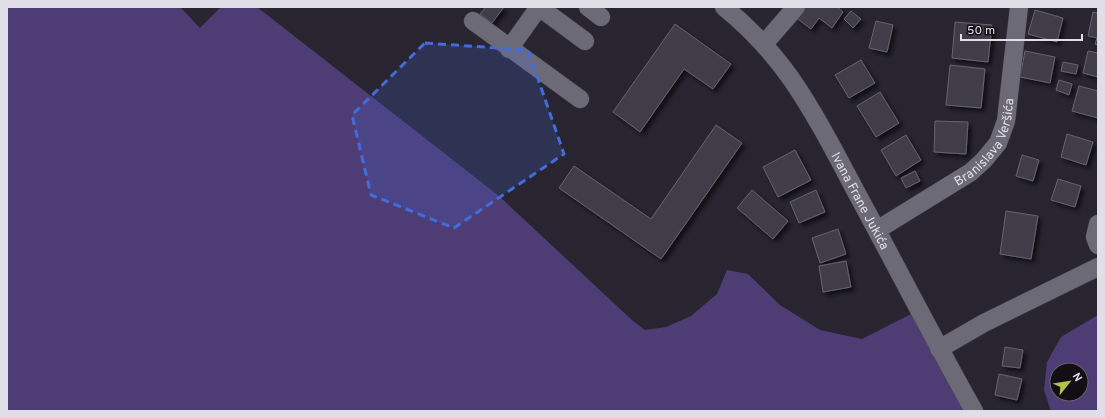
<svg xmlns="http://www.w3.org/2000/svg" width="1105" height="418" font-family="Overpass,sans-serif">
<style>
.green{fill:#4d3d74;fill-rule:evenodd}
.building{fill:#413e4a;stroke:#65626f;filter:url(#shadow)}
.lines{fill:none;stroke-linecap:round;stroke-linejoin:round}
.minor-casing{stroke:#434049;stroke-width:19}
.minor{stroke:#6d6a78;stroke-width:18}
.marked{fill:#446bdb;fill-opacity:0.2;stroke:#446bdb;stroke-width:3;stroke-dasharray:8 5;stroke-linejoin:round}
.labels{text-anchor:middle;stroke-width:3.5;stroke-linejoin:round;paint-order:stroke}
.street-label{font-size:13px;fill:#e0dee6;stroke:#110f14}
</style>
<defs>
<filter id="shadow"><feDropShadow dx="3.5" dy="3.5" stdDeviation="2" flood-color="#0009"/></filter>
</defs>
<rect width="100%" height="100%" fill="#282531"/>
<path class="green" d="M7,7H180L200,28L221,7H257L499,196L633,321L645,330L666,327L691,316L717,294L727,270L748,274L780,305L820,330L862,339L919,310L974,411H7Z
M1098,315V411H1051L1044,390L1047,362L1061,337ZM1057,370H1081V394H1057Z"/>
<path class="building" d="M486,7H504L492,23L480,14Z
M803,7H837L843,12L832,28L819,18L811,29L795,17Z
M1035,10L1063,18L1057,42L1028,34Z
M851,11L861,19L853,28L844,19Z
M1093,12L1098,13V45L1095,44L1097,38L1088,36Z
M876,21L893,25L887,52L869,48Z
M955,22L992,25L988,62L952,58Z
M675,24L731,64L713,89L684,69L640,132L613,112Z
M1025,51L1055,57L1050,83L1020,77Z
M1088,51L1098,53V77L1083,73Z
M861,60L875,83L849,98L835,75Z
M1063,62L1078,65L1076,74L1061,71Z
M950,65L985,69L981,108L946,105Z
M1059,80L1072,84L1069,95L1056,90Z
M1079,86L1098,91V118L1072,111Z
M880,92L899,123L876,137L857,106Z
M935,121L968,122L966,154L934,152Z
M716,125L742,143L661,259L559,188L574,166L651,219Z
M1067,134L1093,142L1086,165L1061,157Z
M906,135L921,160L896,176L881,150Z
M795,150L811,180L778,197L763,167Z
M1022,155L1039,160L1033,181L1016,176Z
M915,171L920,181L906,188L901,178Z
M1058,179L1081,186L1075,207L1051,200Z
M752,190L788,221L773,239L737,208Z
M816,190L825,212L799,223L790,202Z
M1006,211L1038,216L1031,259L1000,254Z
M838,229L846,254L820,263L812,238Z
M846,261L851,287L823,292L819,266Z
M1005,347L1023,350L1020,368L1002,366Z
M999,374L1022,379L1017,400L995,395Z"/>
<g class="lines">
<defs>
<g id="minor">
<path d="M539,7L585,41"/>
<path d="M588,7L601,17"/>
<path id="s1" d="M724,7C750,28 773,53 792,80C818,118 839,160 861,201C899,271 935,342 974,411"/>
<path d="M473,21L580,99"/>
<path d="M764,44L796,7"/>
<path d="M509,49L539,7"/>
<path d="M1098,224L1095,237L1098,245"/>
<path id="s2" d="M877,230L971,172L984,160L998,143L1006,121L1019,7"/>
<path d="M939,349L984,323L1098,267"/>
</g>
</defs>
<use href="#minor" class="minor-casing"/>
<use href="#minor" class="minor"/>
</g>
<path class="marked" d="M425,43L528,50L564,154L454,228L371,195L352,115Z"/>
<g class="labels">
<g class="street-label">
<text dy="5" stroke="none"><textPath href="#s2" startOffset="144">Branislava Veršića</textPath></text>
<text dy="5" stroke="none"><textPath href="#s1" startOffset="239">Ivana Frane Jukića</textPath></text>
</g>
</g>
<rect width="1105" height="418" fill="none" stroke="#e0dee6" stroke-width="16"/>
<g transform="translate(1069 382) rotate(60)"><circle r="19" fill="#110f14" stroke="#646268"/>
<path d="M0-3L7 15L0 10L-7 15Z" fill="#b3c24b"/>
<text y="-6" font-size="11" font-weight="bold" text-anchor="middle" fill="#e0dee6">N</text>
</g>
<path d="M961 34v6h121v-6" fill="none" stroke="#e0dee6" stroke-width="2"/>
<text x="967" y="34" font-size="12" fill="#e0dee6" stroke="#110f14" stroke-width="3" paint-order="stroke">50 m</text>
</svg>
